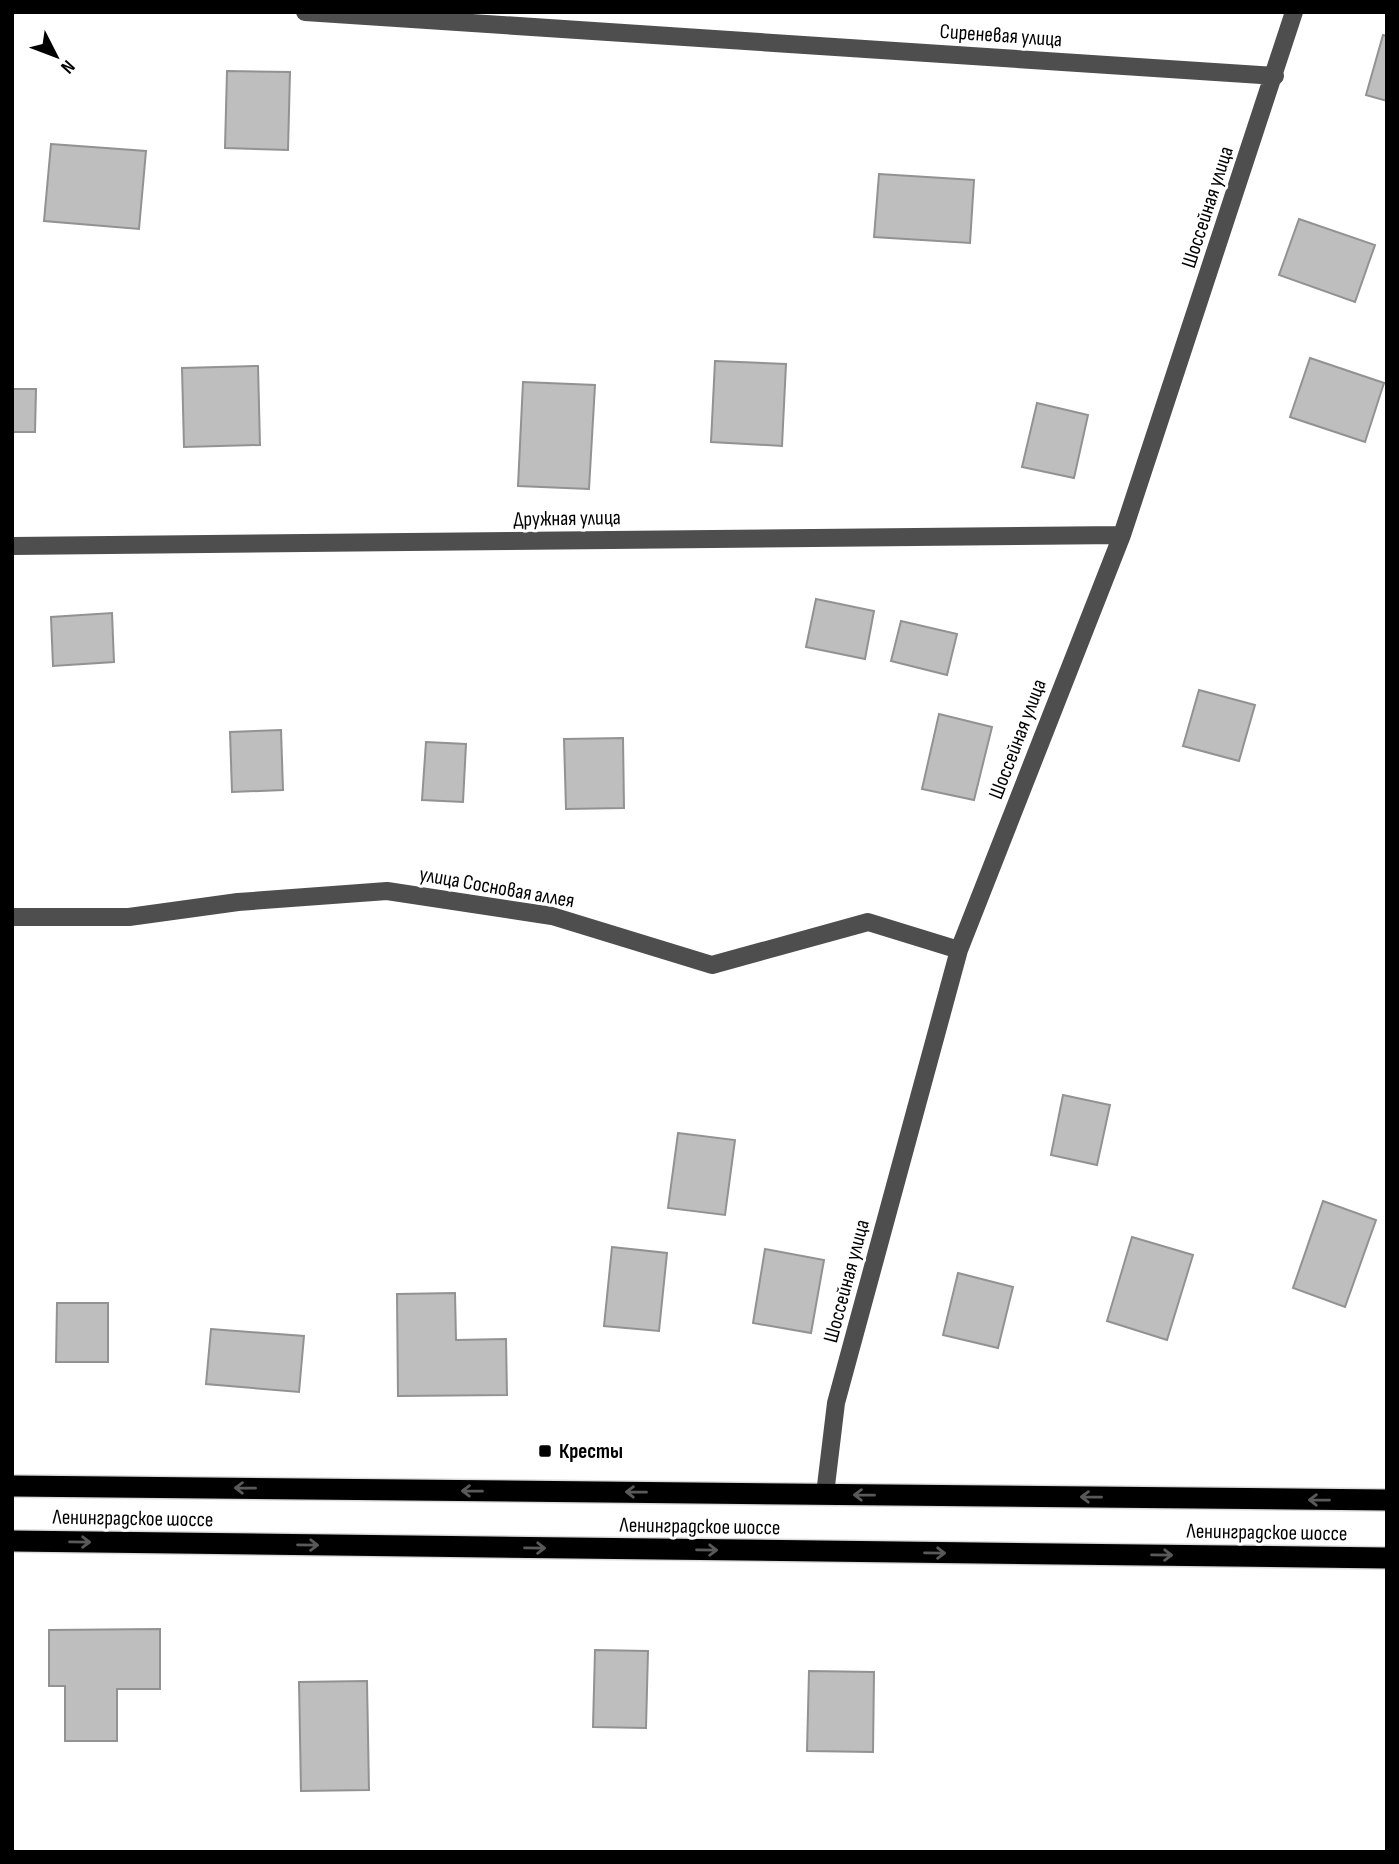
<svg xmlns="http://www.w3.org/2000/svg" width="1399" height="1864" font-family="'Sofia Sans Condensed',sans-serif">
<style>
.building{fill:#bebebe;stroke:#929292;stroke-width:2}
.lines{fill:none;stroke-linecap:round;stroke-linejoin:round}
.highway-casing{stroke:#dbdbdb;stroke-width:24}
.minor{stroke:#4e4e4e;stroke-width:18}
.highway{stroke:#000;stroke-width:21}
.oneway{stroke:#595959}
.poi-dot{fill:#000;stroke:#fff;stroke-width:2.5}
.labels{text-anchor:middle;stroke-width:6;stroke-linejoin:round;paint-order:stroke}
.street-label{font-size:21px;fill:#000;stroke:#fff}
.poi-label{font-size:21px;font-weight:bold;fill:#000;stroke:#fff;text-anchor:start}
</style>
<rect width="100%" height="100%" fill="#fff"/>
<path class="building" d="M1383,35L1387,36V101L1366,95Z
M227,71L290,72L288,150L225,148Z
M51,144L146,151L139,229L44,221Z
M879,174L974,180L970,243L874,237Z
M1299,219L1375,245L1355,302L1279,275Z
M1310,358L1384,383L1365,442L1290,417Z
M715,361L786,364L782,446L711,442Z
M258,366L260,445L184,447L182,368Z
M523,382L595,385L589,489L518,486Z
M12,389H36L35,432H12Z
M1037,403L1088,415L1074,478L1022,467Z
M816,599L874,611L865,659L806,647Z
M112,613L114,662L53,666L51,617Z
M901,621L957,634L947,675L891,661Z
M1199,690L1255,705L1239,761L1183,746Z
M939,714L992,727L974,800L922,789Z
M281,730L283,790L232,792L230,732Z
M623,738L624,808L566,809L564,739Z
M426,742L466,744L463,802L422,800Z
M1063,1095L1110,1105L1097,1165L1051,1155Z
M678,1133L735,1140L725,1215L668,1208Z
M1323,1201L1376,1220L1345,1307L1293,1288Z
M1132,1237L1193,1255L1167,1340L1107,1321Z
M612,1247L667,1253L659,1331L604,1326Z
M765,1249L824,1260L811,1333L753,1323Z
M958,1273L1013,1287L998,1348L943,1335Z
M455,1293L456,1340L506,1339L507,1395L398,1396L397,1294Z
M57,1303H108V1362H56Z
M211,1329L304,1336L299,1392L206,1384Z
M160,1629V1689H117V1741H65V1686H49V1630Z
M595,1650L648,1651L646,1728L593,1727Z
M809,1671L874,1672L873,1752L807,1751Z
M367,1681L369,1790L301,1791L299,1682Z"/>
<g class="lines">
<defs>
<path id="highway" d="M12,1486L1387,1500
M12,1541L1387,1558"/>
</defs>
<use href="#highway" class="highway-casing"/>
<path class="minor" d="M305,12L1275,76
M12,546L1122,535
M12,917H129L238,902L387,891L552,916L712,965L868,922L959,950
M825,1494L836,1403L959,950L1122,535L1294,12"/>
<use href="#highway" class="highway"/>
</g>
<defs><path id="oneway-shaft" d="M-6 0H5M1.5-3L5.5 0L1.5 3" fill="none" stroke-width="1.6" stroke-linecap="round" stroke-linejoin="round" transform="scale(1.75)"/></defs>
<g class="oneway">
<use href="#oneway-shaft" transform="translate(245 1488) rotate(-179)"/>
<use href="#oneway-shaft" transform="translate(472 1491) rotate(-179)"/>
<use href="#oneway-shaft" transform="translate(636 1492) rotate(-179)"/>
<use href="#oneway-shaft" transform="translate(864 1495) rotate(-179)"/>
<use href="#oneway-shaft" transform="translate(1091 1497) rotate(-179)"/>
<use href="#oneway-shaft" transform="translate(1319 1500) rotate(-179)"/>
<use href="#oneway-shaft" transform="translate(80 1542) rotate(1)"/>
<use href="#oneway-shaft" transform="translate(308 1545) rotate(1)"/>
<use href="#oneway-shaft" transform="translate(535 1548) rotate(1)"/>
<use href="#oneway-shaft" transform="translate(707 1550) rotate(1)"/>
<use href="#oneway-shaft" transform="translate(935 1553) rotate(1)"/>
<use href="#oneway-shaft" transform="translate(1162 1555) rotate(1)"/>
</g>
<rect class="poi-dot" x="538" y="1444" width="14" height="14" rx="3.5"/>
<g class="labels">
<g class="street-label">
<text transform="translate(1001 35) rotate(4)" y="7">Сиреневая улица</text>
<text transform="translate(1207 207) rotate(-72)" y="7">Шоссейная улица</text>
<text transform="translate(567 518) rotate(-1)" y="7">Дружная улица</text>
<text transform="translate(1017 739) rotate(-69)" y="7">Шоссейная улица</text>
<text transform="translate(497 887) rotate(10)" y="7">улица Сосновая аллея</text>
<text transform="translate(846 1281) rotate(-75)" y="7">Шоссейная улица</text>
<text transform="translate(133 1518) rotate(1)" y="7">Ленинградское шоссе</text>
<text transform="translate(700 1526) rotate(1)" y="7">Ленинградское шоссе</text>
<text transform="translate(1267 1532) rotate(1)" y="7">Ленинградское шоссе</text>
</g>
<g class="poi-label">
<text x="559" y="1458">Кресты</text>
</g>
</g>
<rect width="1399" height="1864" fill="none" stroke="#000000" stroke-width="28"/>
<g transform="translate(56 56) rotate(132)" stroke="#ffffff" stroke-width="5" paint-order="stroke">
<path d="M0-5L12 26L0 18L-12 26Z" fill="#000000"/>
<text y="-10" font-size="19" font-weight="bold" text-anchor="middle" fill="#000000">N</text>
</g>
</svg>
